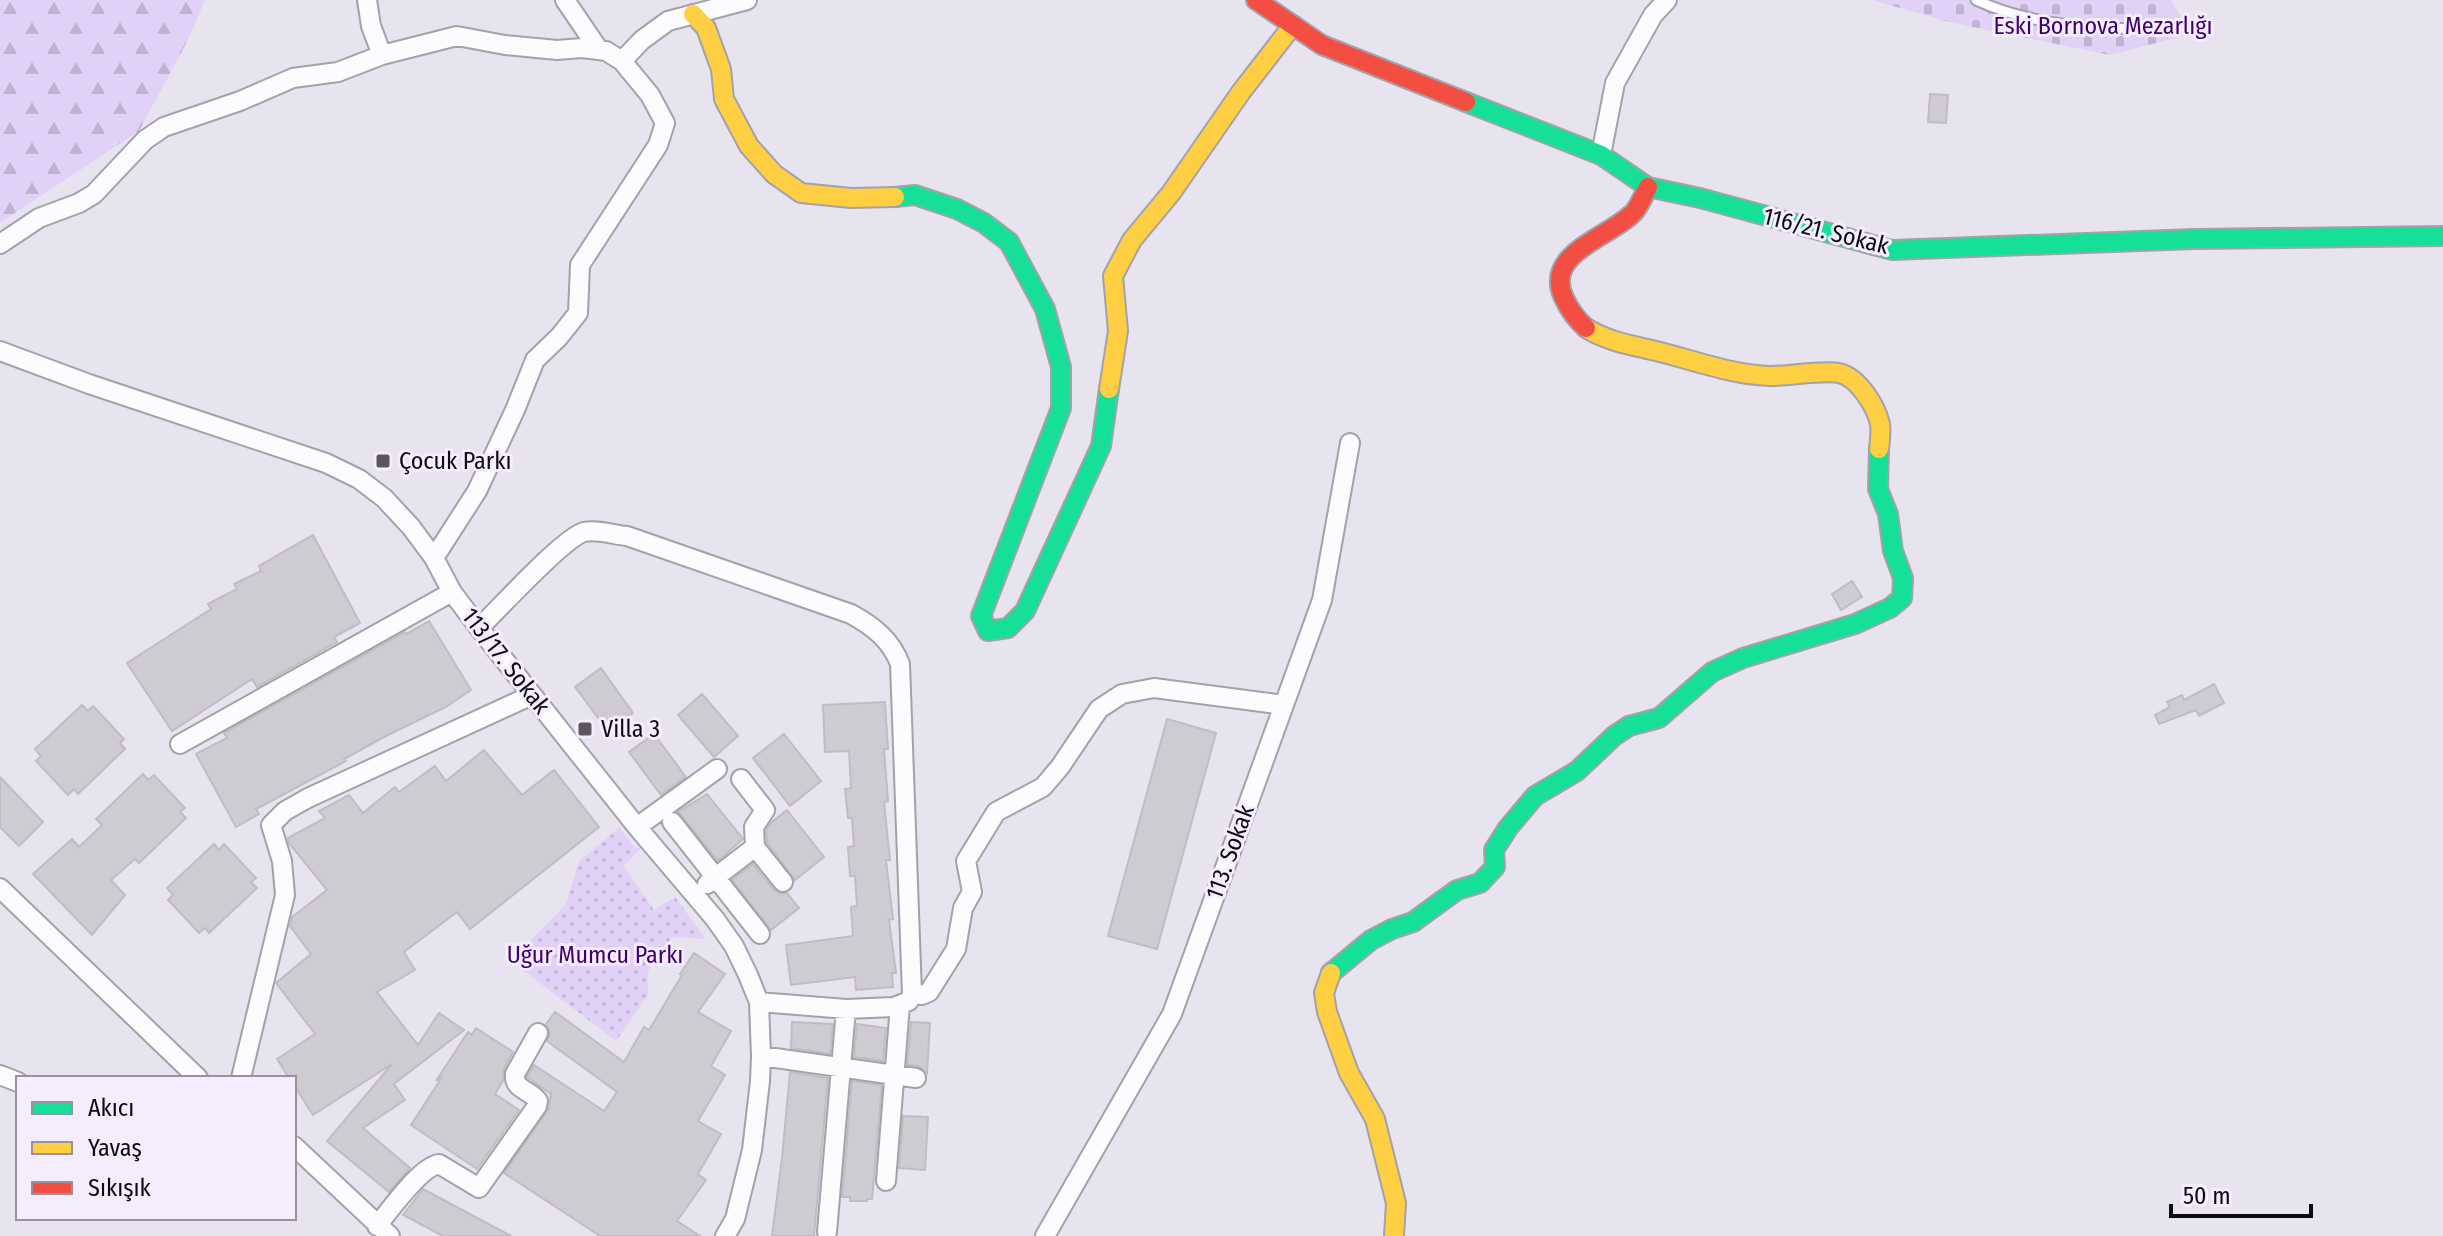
<svg xmlns="http://www.w3.org/2000/svg" width="2443" height="1236" font-family="'Fira Sans Condensed',sans-serif">
<style>
.forest{fill:url(#forest-firs)}
.cemetery{fill:url(#cemetery-stones)}
.park{fill:url(#park-dots)}
.building{fill:#cecbd3;stroke:#c0bcc5;stroke-width:2}
.lines{fill:none;stroke-linecap:round;stroke-linejoin:round}
.lane-casing{stroke:#a4a1aa;stroke-width:13}
.street-casing{stroke:#a4a1aa;stroke-width:22}
.fast-casing{stroke:#a4a1aa;stroke-width:22}
.slow-casing{stroke:#a4a1aa;stroke-width:22}
.jam-casing{stroke:#a4a1aa;stroke-width:22}
.lane{stroke:#fcfbfd;stroke-width:9}
.street{stroke:#fcfbfd;stroke-width:18}
.fast{stroke:#16e098;stroke-width:18}
.slow{stroke:#ffcf43;stroke-width:18}
.jam{stroke:#f24e42;stroke-width:18}
.poi-dot{fill:#5a565f;stroke:#f4edfe;stroke-width:3}
.labels{text-anchor:middle;stroke-width:6;stroke-linejoin:round;paint-order:stroke}
.park-label{font-size:24px;fill:#40006c;stroke:#f4edfe}
.street-label{font-size:24px;fill:#0d0a11;stroke:#f4edfe}
.poi-label{font-size:24px;fill:#0d0a11;stroke:#f4edfe;text-anchor:start}
</style>
<defs>
<pattern id="forest-firs" width="22" height="20" patternUnits="userSpaceOnUse" patternTransform="scale(2)"><rect width="22" height="20" fill="#e1d1f6"/><path d="M5 1l3.5 6h-7zM16 11l3.5 6h-7z" fill="#c0b2d2"/></pattern>
<pattern id="cemetery-stones" width="16" height="16" patternUnits="userSpaceOnUse" patternTransform="scale(2)"><rect width="16" height="16" fill="#e1d1f6"/><path d="M2 7V4a2 2 0 0 1 4 0v3zM10 15v-3a2 2 0 0 1 4 0v3z" fill="#c0b2d2"/></pattern>
<pattern id="park-dots" width="8" height="8" patternUnits="userSpaceOnUse" patternTransform="scale(2)"><rect width="8" height="8" fill="#e1d1f6"/><path d="M2 2h.1M6 6h.1" fill="none" stroke="#c0b2d2" stroke-width="1.8" stroke-linecap="round"/></pattern>
</defs>
<rect width="100%" height="100%" fill="#e8e4ef"/>
<path class="forest" d="M0,0H205L188,40L139,131L0,223Z"/>
<path class="cemetery" d="M1872,0H2171L2191,34L2110,55L1949,22Z"/>
<path class="park" d="M619,828L636,848H641L624,866L654,910L675,897L706,939L673,937C654,957 644,964 649,993L616,1041L511,961L566,904L579,861Z"/>
<path class="building" d="M1930,94L1948,95L1946,123L1928,122Z
M313,535L360,623L334,637L337,642L257,687L252,679L172,731L127,663L211,609L208,604L237,589L234,584L261,571L259,566Z
M1852,581L1862,597L1841,610L1832,594Z
M429,621L471,690L446,707L386,736L344,759L346,761L256,809L259,814L236,827L196,754L227,738L224,733L405,632L406,634Z
M601,668L633,713L608,731L575,687Z
M2214,684L2224,703L2199,716L2196,710L2159,724L2155,715L2170,707L2167,702L2182,695L2184,700Z
M702,694L738,736L714,757L678,715Z
M885,702L888,749H884L888,801L884,802L890,860H886L893,919L889,920L896,973H892L893,987L856,990L855,977L791,985L786,945L853,936L851,907L857,906L855,876H850L848,847L854,846L852,818H848L845,789L851,788L849,751L825,752L823,705Z
M82,705L88,711L93,706L124,739L120,743L125,749L78,794L74,789L68,795L36,761L41,756L35,749Z
M1167,719L1216,733L1157,949L1108,936Z
M654,734L686,777L661,795L629,752Z
M784,734L821,781L790,806L753,758Z
M484,750L522,795L554,770L599,827L470,929L457,912L404,952L415,970L377,992L418,1045L439,1013L464,1030L394,1084L405,1100L363,1128L410,1168L389,1192L327,1141L392,1064L313,1115L294,1085V1078H289L277,1059L315,1034L276,983L311,954L290,926L292,917L327,890L289,843L288,838L325,818L319,811L349,795L363,813L395,787L399,792L435,766L446,781Z
M143,774L148,780L154,775L185,808L180,812L186,818L139,863L135,859L111,880L125,895L92,935L33,874L72,839L79,847L102,825L96,819Z
M0,777L43,822L19,846L0,827Z
M707,794L743,839L718,861L678,812Z
M787,810L824,857L795,880L767,843L766,830L772,822Z
M214,844L219,850L224,844L256,878L251,882L257,888L209,933L205,928L199,933L168,900L173,895L167,888Z
M753,864L774,890L779,893H787L799,908L771,930L732,880Z
M694,953L725,974L698,1012L731,1031L711,1066L725,1075L698,1121L721,1134L698,1174L706,1180L677,1221L700,1236H600L504,1173L549,1108L551,1094L527,1077L534,1065L604,1111L617,1092L547,1041L550,1032L546,1024L555,1012L624,1062L644,1027L649,1030L682,975L680,974Z
M792,1022L833,1024L830,1054L791,1048Z
M911,1022L930,1023L927,1073L918,1066L907,1065Z
M857,1024L886,1028L883,1061L854,1057Z
M476,1028L513,1052L504,1069L503,1081L495,1094L519,1110L477,1169L411,1125L442,1077L436,1081L468,1032L472,1035Z
M790,1072L828,1078L814,1236H772L782,1158Z
M852,1081L882,1085L872,1199H867V1201H850V1197H842Z
M903,1116L928,1117L925,1170L899,1168Z
M423,1189L511,1236H443L403,1215Z"/>
<g class="lines">
<defs>
<path id="lane" d="M1976,0C2034,27 2100,29 2163,29"/>
<path id="street" d="M367,0L371,26L382,55
M565,0L599,50
M622,61L642,40L668,21L747,0
M1601,155L1615,83L1653,15L1667,0
M0,244L39,218L79,203L94,194L145,140L164,127L240,101L293,78L338,72L382,55L457,36L505,45L557,50L582,48L606,51L622,61L650,95L665,123L658,145L580,265L578,313L559,337L535,360L515,410L477,491L434,558
M0,351L89,384L326,463L359,479L384,498L411,527L434,558L452,592L479,628L637,827L715,919L734,946L748,975L759,1002L761,1056L760,1081L752,1150L735,1219L725,1236
M479,628C499,609 563,538 584,532C597,529 614,535 627,536L851,614C873,626 891,640 900,664L912,994L909,1001L894,1007L846,1009L759,1002
M180,744L452,592
M741,779L765,810L754,827L755,847
M672,822L760,934
M637,827L717,769
M707,884L755,847L783,882
M0,888L198,1078
M912,994L922,995L929,992L956,949L963,908L972,892L966,861L996,812L1043,787L1060,767L1099,709L1122,694L1154,688L1284,705
M761,1056L916,1078
M0,1075L18,1082
M241,1078L285,895L282,861L271,825L285,811L308,798L532,695
M294,1146L390,1236
M886,1181L900,1005
M377,1226C390,1210 420,1167 439,1164L479,1188L537,1106L538,1101C531,1090 513,1090 515,1074L538,1033
M827,1232L846,1009
M1045,1236L1172,1014L1322,600L1350,443"/>
<path id="fast" d="M1466,102L1601,155L1648,187L1700,198L1892,250L2195,239L2443,236
M895,197L915,195L957,209L984,223L1009,242L1045,309L1061,367V408L981,616L988,631L1008,628L1025,611L1101,446L1109,389
M1331,973L1371,940L1392,929L1413,922L1457,890L1480,883L1495,867L1494,850L1508,828L1535,796L1577,771L1614,736L1629,726L1659,718L1712,672L1743,658L1855,624L1890,608L1902,598L1903,578L1893,551L1888,514L1878,489L1879,449"/>
<path id="slow" d="M693,14L706,28L721,69L724,99L749,146L774,174L801,193L851,198L895,197
M1586,328C1609,342 1631,345 1656,351C1693,360 1732,375 1771,376C1789,376 1823,370 1839,373C1858,377 1876,406 1880,424C1881,432 1880,441 1879,449
M1109,389L1118,331L1113,276L1132,240L1171,193L1241,92L1293,25
M1331,973L1324,993L1327,1012L1349,1073L1375,1119L1396,1203L1394,1236"/>
<path id="jam" d="M1256,0L1322,45L1466,102
M1586,328C1577,320 1569,309 1564,298C1543,254 1607,238 1632,214C1639,208 1643,196 1648,187"/>
</defs>
<use href="#lane" class="lane-casing"/>
<use href="#street" class="street-casing"/>
<use href="#fast" class="fast-casing"/>
<use href="#slow" class="slow-casing"/>
<use href="#jam" class="jam-casing"/>
<use href="#lane" class="lane"/>
<use href="#street" class="street"/>
<use href="#fast" class="fast"/>
<use href="#slow" class="slow"/>
<use href="#jam" class="jam"/>
</g>
<g class="poi-dot">
<rect x="375" y="453" width="16" height="16" rx="4"/>
<rect x="577" y="721" width="16" height="16" rx="4"/>
</g>
<g class="labels">
<g class="park-label">
<text x="2103" y="34">Eski Bornova Mezarlığı</text>
<text x="595" y="963">Uğur Mumcu Parkı</text>
</g>
<g class="street-label">
<text transform="translate(1826 231) rotate(14)" y="8">116/21. Sokak</text>
<text transform="translate(506 661) rotate(52)" y="8">113/17. Sokak</text>
<text transform="translate(1230 852) rotate(-70)" y="8">113. Sokak</text>
</g>
<g class="poi-label">
<text x="399" y="469">Çocuk Parkı</text>
<text x="601" y="737">Villa 3</text>
</g>
</g>
<rect x="16" y="1076" width="280" height="144" fill="#f4edfe" stroke="#98929f" stroke-width="2"/>
<rect x="32" y="1102" width="40" height="12" fill="#16e098" stroke="#98929f" stroke-width="2"/>
<text x="88" y="1116" font-size="24" fill="#0d0a11">Akıcı</text>
<rect x="32" y="1142" width="40" height="12" fill="#ffcf43" stroke="#98929f" stroke-width="2"/>
<text x="88" y="1156" font-size="24" fill="#0d0a11">Yavaş</text>
<rect x="32" y="1182" width="40" height="12" fill="#f24e42" stroke="#98929f" stroke-width="2"/>
<text x="88" y="1196" font-size="24" fill="#0d0a11">Sıkışık</text>
<path d="M2171 1204v12h140v-12" fill="none" stroke="#0d0a11" stroke-width="4"/>
<text x="2183" y="1204" font-size="24" fill="#0d0a11" stroke="#f4edfe" stroke-width="6" paint-order="stroke">50 m</text>
</svg>
